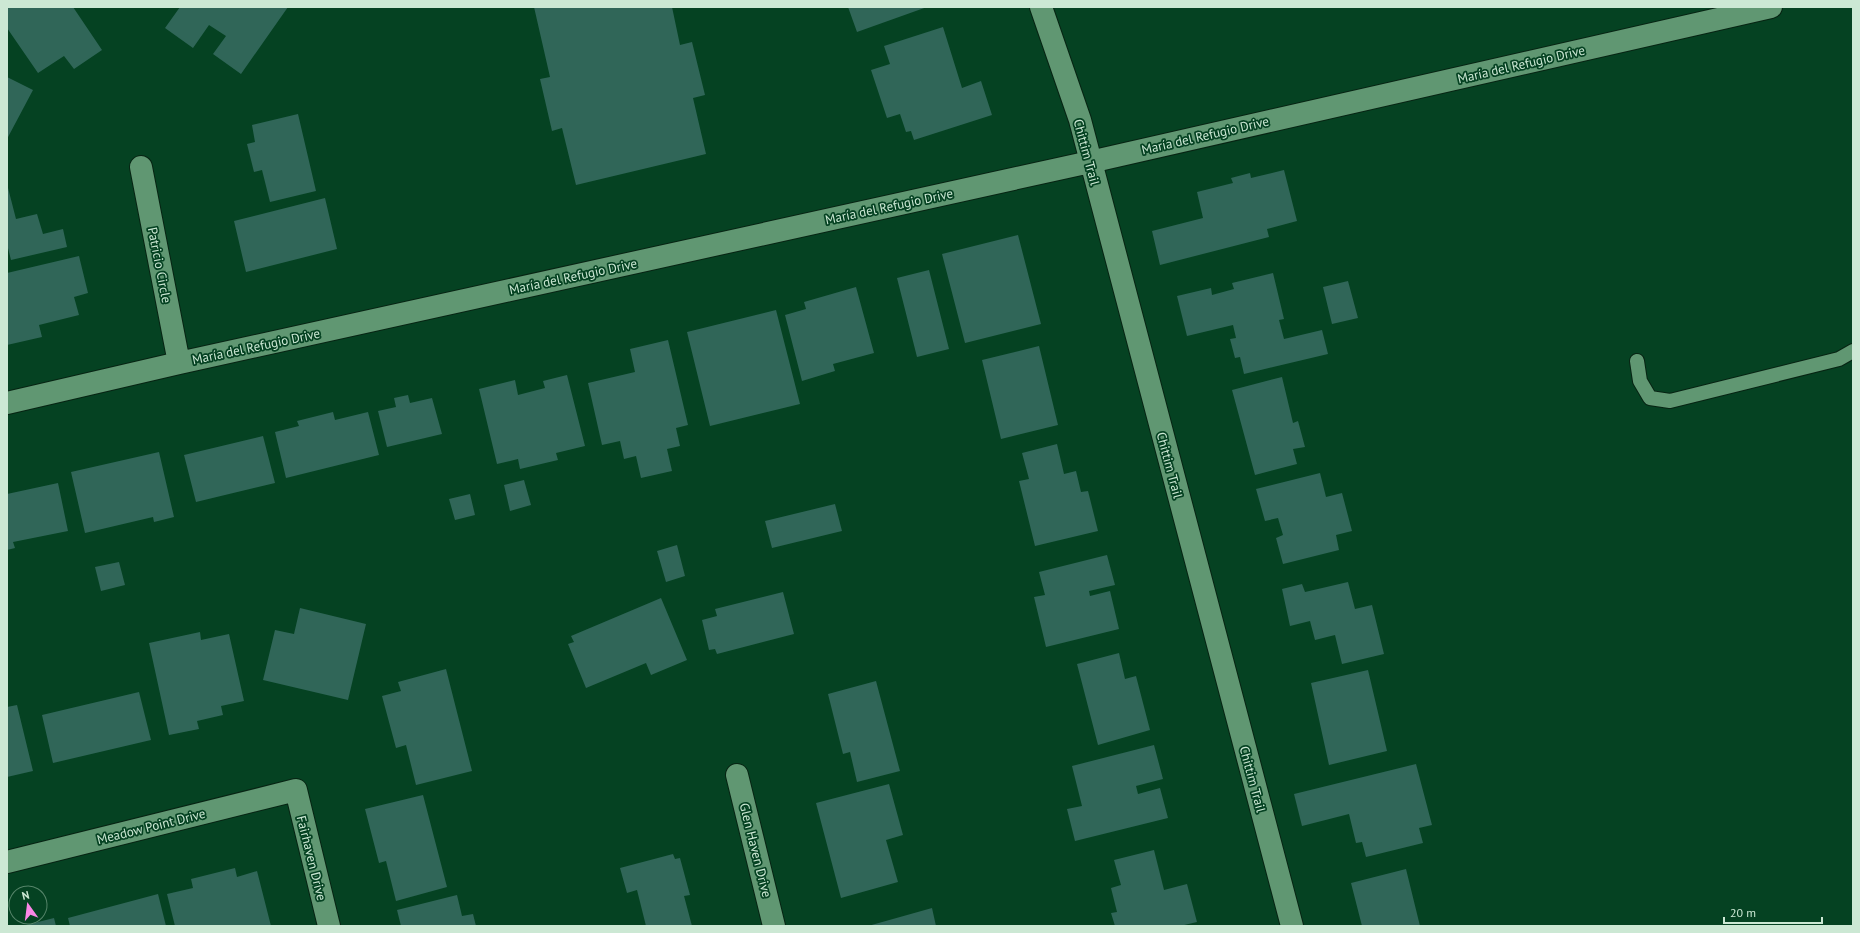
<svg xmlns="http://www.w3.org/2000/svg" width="1860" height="933" font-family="'PT Sans',sans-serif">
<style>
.building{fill:#306658}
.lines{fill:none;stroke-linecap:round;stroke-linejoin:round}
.lane-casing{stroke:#072413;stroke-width:16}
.street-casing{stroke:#072413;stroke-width:24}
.lane{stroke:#609772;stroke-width:14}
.street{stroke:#609772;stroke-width:22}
.labels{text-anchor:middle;stroke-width:3.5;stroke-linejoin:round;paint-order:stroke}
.street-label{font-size:13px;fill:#cce8d4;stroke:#054222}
</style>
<rect width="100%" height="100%" fill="#054222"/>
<path class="building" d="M7,7H73L102,50L74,69L64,56L38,73L7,28Z
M180,7H288L241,74L213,54L226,36L209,25L193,48L165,28Z
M534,7H672L680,45L692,42L705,95L693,98L706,154L576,185L562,128L552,131L540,79L550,77Z
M848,7H927L857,32Z
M943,27L962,88L981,81L992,115L914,140L911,131L906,132L900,114L887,118L871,70L890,64L884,46Z
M7,77L33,90L7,139Z
M298,114L316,191L270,202L262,170L254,172L247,144L255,142L252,125Z
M1284,170L1297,221L1267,229L1269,237L1160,265L1152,231L1203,218L1197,192L1233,183L1231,178L1250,173L1251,178Z
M7,184L16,219L37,214L43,234L63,229L67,247L11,260L7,244Z
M325,198L337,249L246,272L234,221Z
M1018,235L1041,324L965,343L942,254Z
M79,256L88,293L74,297L79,315L39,325L42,337L7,345V273Z
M929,270L949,349L917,357L897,278Z
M1273,273L1284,319L1279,320L1284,339L1322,330L1328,354L1244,374L1240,357L1235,358L1230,339L1236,338L1233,325L1187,336L1177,296L1211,288L1212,295L1234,289L1232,283Z
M1348,281L1358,318L1332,324L1323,287Z
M856,287L874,353L833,364L835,371L802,381L785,315L806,309L804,302Z
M776,310L800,404L710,426L687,332Z
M668,340L688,425L676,428L680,446L667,449L672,471L641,478L636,456L624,459L620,441L602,445L588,383L635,372L630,349Z
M1039,346L1058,425L1001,439L982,360Z
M567,375L585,446L556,453L558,460L520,469L518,459L497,464L479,389L515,380L518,395L545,388L543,381Z
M1282,377L1293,423L1298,421L1305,447L1293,449L1297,464L1255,475L1232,390Z
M408,395L410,403L432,398L442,434L387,447L378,411L396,407L394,398Z
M333,412L335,420L368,412L379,455L286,478L275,432L299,426L297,421Z
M263,436L275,483L196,502L184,455Z
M1057,444L1064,474L1076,471L1081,492L1088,491L1098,531L1035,546L1019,481L1029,479L1022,453Z
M159,452L174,517L154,522L153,517L85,533L71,472Z
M1320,473L1326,497L1342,493L1352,531L1336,535L1339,550L1283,564L1276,538L1283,535L1278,518L1265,521L1256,489Z
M524,480L531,505L510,511L504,485Z
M58,483L68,531L13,542L15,548L7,550V494Z
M470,494L475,515L455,520L449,499Z
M835,504L842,531L772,548L765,521Z
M677,545L685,576L666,582L657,551Z
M1107,555L1115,585L1089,591L1090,596L1110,591L1119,629L1046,647L1034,597L1045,595L1039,572Z
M119,562L125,585L101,591L95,567Z
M1348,582L1355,609L1372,605L1384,654L1342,664L1335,635L1315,640L1310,621L1290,626L1282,589L1302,584L1305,592Z
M783,592L794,634L717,654L715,649L709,650L702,620L717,616L715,609Z
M661,598L687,660L651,675L646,663L586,688L568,644L574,642L571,636Z
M300,608L366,624L348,700L263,680L275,630L294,634Z
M200,632L201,640L229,634L244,701L221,706L223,715L197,721L199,729L169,735L149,643Z
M1119,653L1125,679L1136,676L1150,730L1098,745L1077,664Z
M446,669L472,771L416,785L406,745L396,748L382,696L401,691L398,682Z
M1368,670L1387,751L1329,765L1311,683Z
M876,681L900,771L857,782L850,752L843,754L828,694Z
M139,692L151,740L53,763L42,715Z
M17,705L33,771L7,777V707Z
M1154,745L1163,779L1136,786L1138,794L1160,788L1168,818L1075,841L1067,809L1082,806L1072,766Z
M1416,764L1432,825L1419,828L1423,843L1366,857L1362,842L1356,843L1349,814L1302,826L1294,794Z
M889,784L903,835L886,840L898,882L841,898L816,803Z
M423,795L447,887L396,901L386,861L379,863L365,809Z
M1154,850L1164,890L1187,884L1197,922L1180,926H1115L1111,913L1117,912L1111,888L1121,885L1114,860Z
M673,854L675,859L680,858L690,895L684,896L692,926H646L637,890L627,893L620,868Z
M235,868L237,877L257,871L271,926H175L167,894L193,888L191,879Z
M1406,869L1420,926H1362L1351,883Z
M158,894L166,926H70L68,918Z
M457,895L462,916L473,914L476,926H401L397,910Z
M932,908L936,926H868Z
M54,918L56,926H26V925Z"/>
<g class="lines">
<defs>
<path id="lane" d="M1637,361L1640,381L1650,398L1670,401L1839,359L1853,351"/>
<path id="street" d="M1041,7L1080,120L1292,926
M141,167L179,363
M7,403L179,363L1090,162L1771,7
M737,775L774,926
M7,862L296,790L329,926"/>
</defs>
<use href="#lane" class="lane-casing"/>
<use href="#street" class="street-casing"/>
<use href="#lane" class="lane"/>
<use href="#street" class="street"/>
</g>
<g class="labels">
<g class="street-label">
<text transform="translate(1521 64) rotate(-13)" y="5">María del Refugio Drive</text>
<text transform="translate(1205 135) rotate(-13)" y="5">María del Refugio Drive</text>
<text transform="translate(1087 152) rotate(75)" y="5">Chittim Trail</text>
<text transform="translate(889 206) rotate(-12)" y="5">María del Refugio Drive</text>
<text transform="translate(160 265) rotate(79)" y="5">Patricio Circle</text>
<text transform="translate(573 276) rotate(-12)" y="5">María del Refugio Drive</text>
<text transform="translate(256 346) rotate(-12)" y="5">María del Refugio Drive</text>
<text transform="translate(1170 465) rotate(75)" y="5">Chittim Trail</text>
<text transform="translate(1253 779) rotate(75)" y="5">Chittim Trail</text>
<text transform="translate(151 826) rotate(-14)" y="5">Meadow Point Drive</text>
<text transform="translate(756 850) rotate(76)" y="5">Glen Haven Drive</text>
<text transform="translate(312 858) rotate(76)" y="5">Fairhaven Drive</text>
</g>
</g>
<rect width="1860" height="933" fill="none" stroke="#cce8d4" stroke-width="16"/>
<g transform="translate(28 905) rotate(346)"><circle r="19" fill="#054222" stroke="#558469"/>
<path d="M0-3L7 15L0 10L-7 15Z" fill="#fa87e6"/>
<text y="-6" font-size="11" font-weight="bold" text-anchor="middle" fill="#cce8d4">N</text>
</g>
<path d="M1724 917v6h98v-6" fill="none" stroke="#cce8d4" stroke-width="2"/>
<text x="1730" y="917" font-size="12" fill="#cce8d4" stroke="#054222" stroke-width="3" paint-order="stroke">20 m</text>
</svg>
